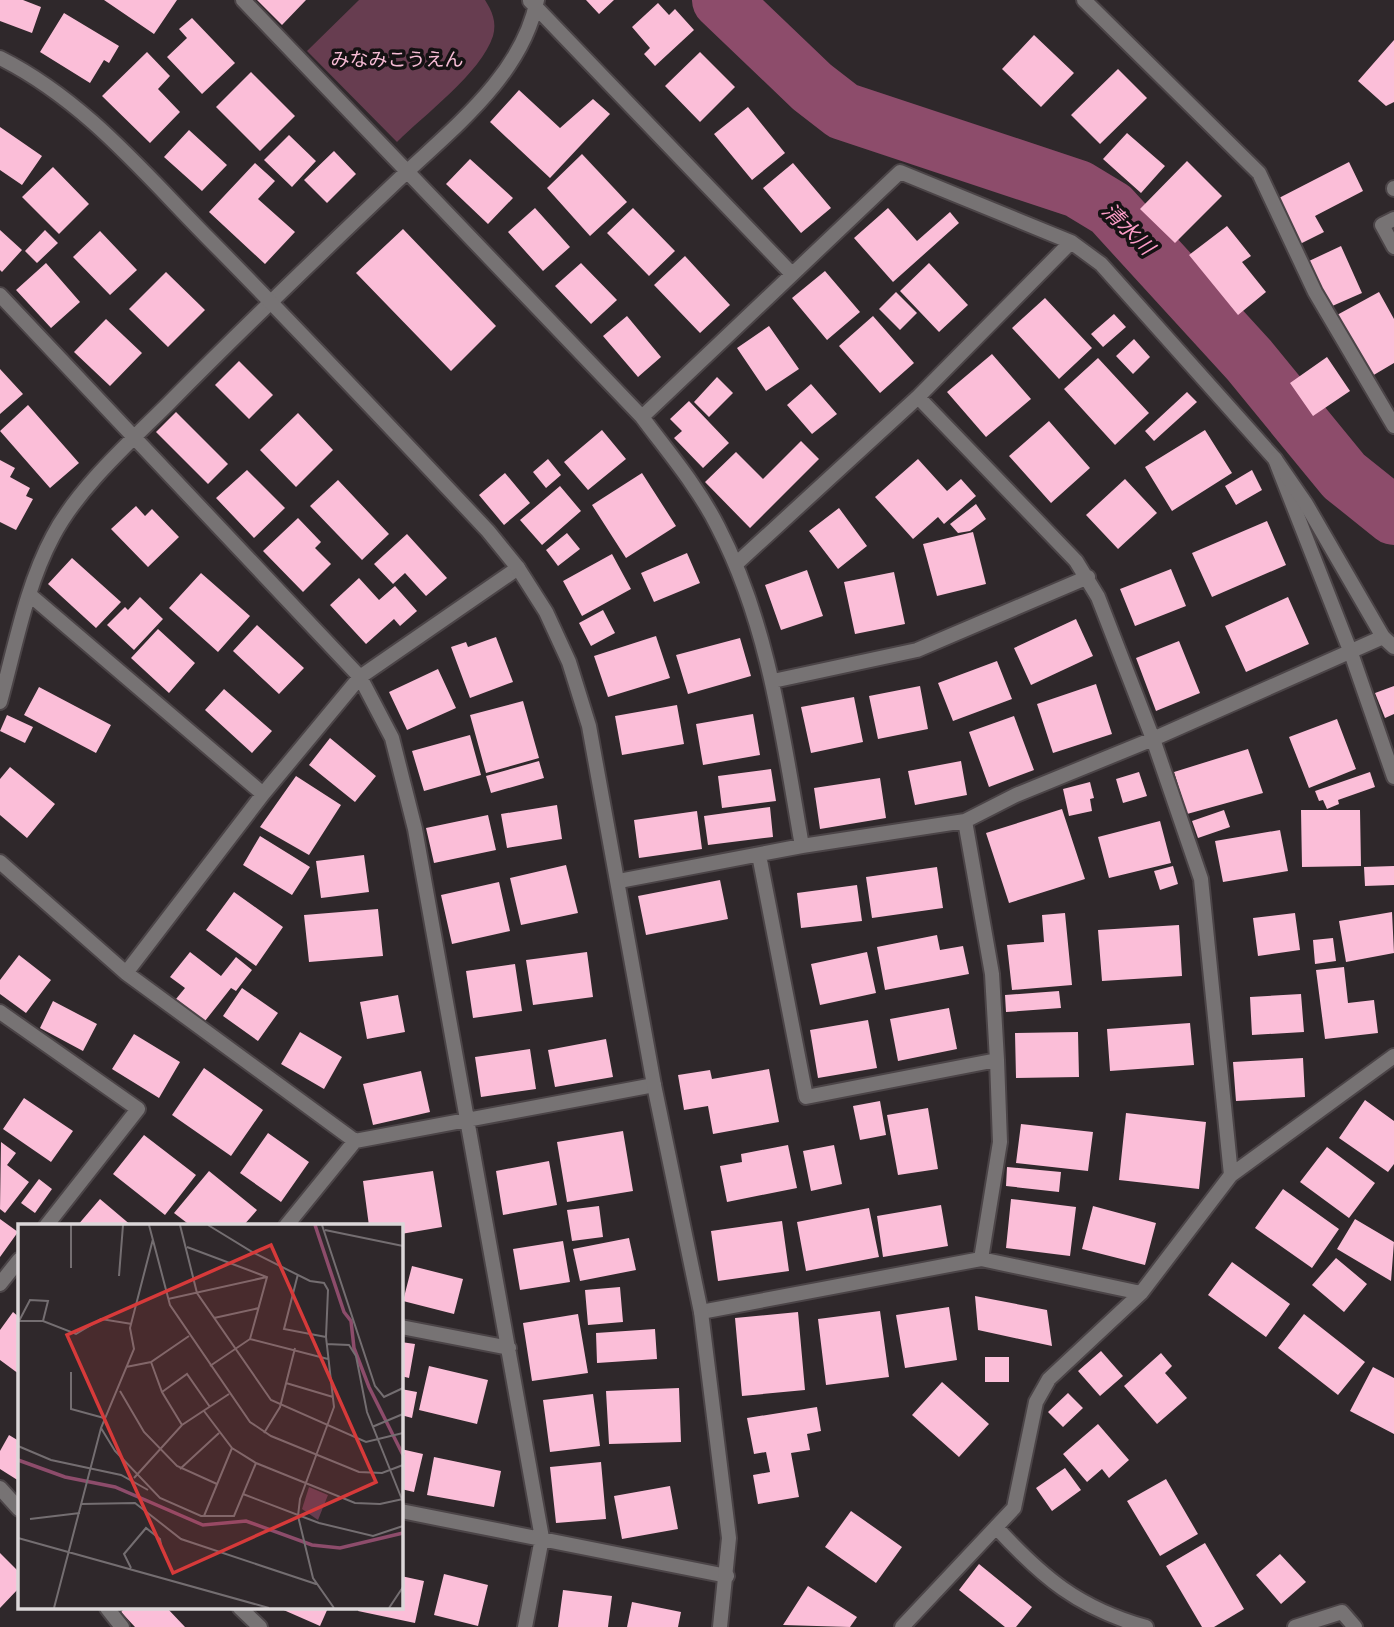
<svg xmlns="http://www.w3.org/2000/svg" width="1394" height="1627" font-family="'PT Sans','Noto Sans JP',sans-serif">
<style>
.green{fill:#673d50}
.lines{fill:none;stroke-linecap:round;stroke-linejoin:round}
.river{stroke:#8d4c6b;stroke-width:58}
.building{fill:#fbbed8}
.minor-casing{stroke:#4b4447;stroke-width:18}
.tertiary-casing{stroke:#4b4447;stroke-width:18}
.minor{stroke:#777374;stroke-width:14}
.tertiary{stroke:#777374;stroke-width:14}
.labels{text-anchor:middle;stroke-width:7;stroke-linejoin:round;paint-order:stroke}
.park-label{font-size:19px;fill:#f7bcd5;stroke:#151213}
.water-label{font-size:21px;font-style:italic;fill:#fc9cc7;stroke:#151213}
.inset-river{fill:none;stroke:#8d4c6b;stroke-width:3.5}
.inset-road{fill:none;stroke:#746e71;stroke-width:2}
.view{fill:#d73a3a;fill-opacity:0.15;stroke:#d73a3a;stroke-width:3.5}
.inset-edge{fill:none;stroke:#dcd7d9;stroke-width:3.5}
</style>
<rect width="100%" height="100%" fill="#2f282b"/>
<path class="green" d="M359,0H485C492,11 497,22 493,36C481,73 424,115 397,142L307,51Z"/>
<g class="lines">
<path class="river" d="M721,0L812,87L843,111L1078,189L1111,209L1249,360L1344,476L1394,516"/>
</g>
<path class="building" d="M0,0H23L41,7L32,33L0,21Z
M104,0H177L154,34Z
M257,0H306L282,25Z
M586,0H614L599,14Z
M658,3L669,15L675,9L694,30L655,66L644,54L650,48L632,27Z
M64,13L119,46L109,63L104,60L90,83L40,52Z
M192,18L235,63L202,94L167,57L187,38L179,29Z
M1034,35L1074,73L1041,107L1002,69Z
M1394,40V102L1386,106L1358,81Z
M147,52L170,76L158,89L180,112L150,143L102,96Z
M700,52L735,87L700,122L665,86Z
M1118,69L1147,98L1100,144L1071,115Z
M251,72L295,116L260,151L216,107Z
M519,90L560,128L593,99L610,114L550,178L490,122Z
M748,107L785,153L752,180L714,134Z
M0,127L42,156L22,185L0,170Z
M189,130L227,165L202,191L164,157Z
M1127,133L1165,166L1141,193L1103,159Z
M289,135L316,161L292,187L264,160Z
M334,151L356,174L327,203L304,180Z
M582,154L627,202L590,236L547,188Z
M470,159L513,198L488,224L446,184Z
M1187,161L1222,196L1175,243L1140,209Z
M1349,162L1363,191L1315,216L1324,232L1300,244L1277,199Z
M255,163L275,181L258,199L295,232L265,264L209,212Z
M793,163L831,208L801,233L763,188Z
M53,167L89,204L59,234L22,197Z
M535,208L570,247L543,271L508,232Z
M633,208L675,251L649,276L607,233Z
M888,208L917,241L950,212L959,223L893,282L854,238Z
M1227,226L1251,256L1242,262L1266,292L1238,315L1189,255Z
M403,229L496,326L451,371L356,273Z
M0,230L22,250L2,272L0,270Z
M45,230L58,243L37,263L25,251Z
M100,231L137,270L110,295L73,257Z
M1341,246L1362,293L1330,307L1309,261Z
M685,256L730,305L700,333L654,285Z
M46,263L80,302L51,328L16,290Z
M581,263L617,300L591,324L555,286Z
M929,263L968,305L939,332L900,291Z
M825,271L860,312L827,340L792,298Z
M166,272L205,310L168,347L129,309Z
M896,292L917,313L900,330L879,309Z
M1379,292L1394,319V363L1372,376L1337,315Z
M1045,298L1092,348L1059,379L1012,328Z
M1114,314L1126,327L1103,347L1091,334Z
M627,316L661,357L638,377L603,336Z
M873,316L914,363L880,393L839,346Z
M106,319L142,353L110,386L74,352Z
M769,326L799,369L766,391L737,348Z
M1134,339L1150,357L1133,374L1116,356Z
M992,354L1031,399L986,437L947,392Z
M1327,357L1350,391L1313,416L1290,383Z
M1098,358L1149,413L1115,445L1064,389Z
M239,361L273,395L249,419L215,385Z
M0,369L23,394L0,414Z
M717,377L733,393L709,417L694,402Z
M811,384L837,414L812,434L787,405Z
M1187,392L1197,402L1154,441L1145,431Z
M689,401L729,443L703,468L674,438L682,431L670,419Z
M28,405L79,463L50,488L0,431Z
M176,412L228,464L208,484L156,432Z
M298,413L333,450L296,487L260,450Z
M1049,421L1090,468L1051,503L1009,456Z
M602,430L626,459L588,490L564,462Z
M1205,430L1232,473L1172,511L1145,467Z
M801,441L819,459L750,528L705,482L736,452L763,479Z
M548,459L561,475L546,488L533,472Z
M918,459L947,491L961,479L976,496L944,524L938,517L913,539L875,497Z
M0,460L15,468L10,477L30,488L26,496L33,499L16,530L0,522Z
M247,470L285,508L254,538L216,498Z
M1252,470L1262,490L1236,505L1225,486Z
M505,473L530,503L504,525L479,495Z
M642,473L676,526L626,558L592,505Z
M1125,479L1157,513L1118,549L1086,515Z
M338,480L389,534L362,560L310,506Z
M560,486L581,511L542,545L520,520Z
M976,504L986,519L970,531L958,533L950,524Z
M136,506L145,516L152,509L179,537L148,567L111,529Z
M839,508L867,546L838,569L809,531Z
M298,518L321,542L315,548L331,564L303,592L263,551Z
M1267,521L1286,565L1212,597L1192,553Z
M973,532L986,584L937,596L923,544Z
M567,533L580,549L558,566L546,550Z
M407,534L447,578L426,596L405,573L393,584L374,564Z
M687,553L700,583L654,602L641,573Z
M612,554L631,589L582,616L563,581Z
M72,558L121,602L96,628L48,584Z
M1171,569L1186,606L1135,626L1120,589Z
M807,570L823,616L781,630L765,585Z
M894,572L905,624L855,634L844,582Z
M201,573L250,616L218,652L169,608Z
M359,578L379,600L395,586L417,611L400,626L394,619L366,644L330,605Z
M140,597L163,619L134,650L107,625L125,607L128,610Z
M1288,597L1309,644L1246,672L1225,626Z
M603,610L615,633L591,646L579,623Z
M1076,619L1093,656L1031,685L1014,648Z
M257,625L304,668L279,694L233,651Z
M158,629L195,663L169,693L131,658Z
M656,636L670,678L608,697L594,656Z
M496,637L513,682L470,698L451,647L466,642L468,647Z
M740,638L751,676L688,694L676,655Z
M1179,641L1200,693L1156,711L1136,658Z
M997,661L1012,699L953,721L938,683Z
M438,669L456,708L407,730L389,692Z
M1096,684L1112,734L1053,753L1037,704Z
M920,686L928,729L878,739L869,696Z
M1394,686V714L1385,718L1375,693Z
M39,687L111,725L96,753L24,715Z
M224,689L272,731L252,753L205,710Z
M854,697L863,742L811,753L801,707Z
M523,701L539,758L486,773L470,715Z
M677,705L684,744L622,755L615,716Z
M753,714L760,755L703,765L696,724Z
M7,715L33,727L25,743L0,731Z
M1014,716L1034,770L989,787L969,732Z
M1337,719L1356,769L1309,788L1289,737Z
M470,735L481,775L424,791L412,751Z
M330,738L376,776L355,802L309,765Z
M1248,749L1263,793L1187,814L1174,772Z
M539,761L544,778L491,793L486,776Z
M961,761L967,795L915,805L908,771Z
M10,767L55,804L27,838L0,815V779Z
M771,769L776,801L722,808L718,776Z
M1139,772L1147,796L1123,803L1116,779Z
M1370,772L1375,787L1338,800L1339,804L1327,809L1323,800L1319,801L1315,791Z
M296,776L341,805L309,855L260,827Z
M880,778L886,818L820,829L814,788Z
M1090,782L1094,798L1090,799L1092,811L1069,816L1063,789Z
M557,805L562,839L507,848L501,814Z
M770,807L773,837L708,845L704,816Z
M1062,809L1085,879L1009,903L986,833Z
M1224,810L1230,827L1198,838L1192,821Z
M1301,810H1360L1361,866L1302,867Z
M697,811L702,849L639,858L634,820Z
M488,815L496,850L434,863L426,828Z
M1160,821L1171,863L1109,878L1098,837Z
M1280,830L1288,871L1223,882L1215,841Z
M260,836L310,867L292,895L243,865Z
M364,855L369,892L321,898L316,861Z
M566,865L578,913L521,925L510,878Z
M1173,866L1178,884L1160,890L1154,871Z
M1394,866V885L1365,886L1364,867Z
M937,867L943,908L872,918L866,877Z
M720,880L728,919L646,935L638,896Z
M499,882L510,931L452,944L441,895Z
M857,885L862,921L801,928L797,893Z
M234,892L283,927L256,966L206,930Z
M378,909L383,956L309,962L304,915Z
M1392,912L1394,953L1346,962L1339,921Z
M1065,913L1072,985L1012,990L1007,945L1044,942L1042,915Z
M1295,913L1300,950L1258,956L1253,918Z
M1179,925L1182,976L1102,981L1098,930Z
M937,935L940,950L963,946L969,974L885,990L877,947Z
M1333,938L1336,961L1315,964L1313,940Z
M190,952L221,976L236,957L252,970L236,991L231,988L205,1021L176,999L185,988L170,977Z
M587,952L593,997L533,1005L526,960Z
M867,952L876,993L820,1005L811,964Z
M19,955L51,980L26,1013L0,994V980Z
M515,964L522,1011L473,1018L466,971Z
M1344,967L1348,1003L1374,1000L1378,1033L1325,1039L1316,970Z
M242,988L278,1013L258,1041L223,1016Z
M1059,991L1061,1008L1006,1012L1005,995Z
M1301,994L1304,1032L1252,1035L1250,997Z
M398,995L405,1032L367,1039L360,1002Z
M53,1001L97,1024L83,1051L40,1028Z
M949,1008L957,1049L898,1061L890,1019Z
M868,1020L877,1068L818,1078L810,1030Z
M1190,1023L1194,1065L1110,1071L1107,1029Z
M300,1032L342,1057L324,1089L281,1064Z
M1078,1032L1079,1077L1016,1078L1015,1033Z
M134,1034L180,1062L159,1098L112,1069Z
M606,1039L613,1077L555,1087L548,1050Z
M530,1049L536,1089L481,1097L475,1057Z
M1303,1058L1305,1097L1236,1101L1233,1062Z
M204,1068L263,1110L231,1156L172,1115Z
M769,1069L779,1122L713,1134L708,1106L684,1110L678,1075L710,1070L712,1079Z
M421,1071L430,1112L373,1125L363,1084Z
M24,1098L73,1131L51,1162L3,1129Z
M1365,1100L1394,1121V1164L1388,1172L1339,1138Z
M880,1101L886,1135L860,1140L853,1106Z
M928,1108L938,1169L898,1175L887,1115Z
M1126,1113L1206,1122L1199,1189L1119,1180Z
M1021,1124L1093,1132L1088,1171L1016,1163Z
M623,1131L633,1191L567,1202L557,1142Z
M268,1133L309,1162L281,1202L240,1173Z
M144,1135L196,1175L165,1215L113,1174Z
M1,1142L16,1153L7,1165L29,1182L5,1213L0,1209Z
M788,1145L797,1188L727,1202L720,1166L742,1162L741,1154Z
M834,1145L842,1184L811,1191L803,1151Z
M1327,1147L1375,1183L1349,1218L1300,1182Z
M549,1161L557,1205L503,1215L496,1171Z
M1007,1167L1061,1172L1059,1192L1006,1186Z
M209,1171L257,1210L243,1226H191L174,1213Z
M433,1171L442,1227L401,1234V1226H369L363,1181Z
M39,1179L52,1189L35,1213L21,1203Z
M1283,1189L1339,1229L1312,1268L1255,1228Z
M100,1199L132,1226H77Z
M1011,1199L1076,1207L1070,1256L1006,1248Z
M941,1205L948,1246L883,1257L877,1216Z
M599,1206L603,1237L572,1241L567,1210Z
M1093,1206L1156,1223L1145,1265L1082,1249Z
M869,1208L879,1257L806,1271L797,1222Z
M0,1219L18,1232L0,1257Z
M1355,1219L1394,1242L1391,1281L1337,1249Z
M782,1221L789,1271L718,1281L711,1231Z
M629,1238L636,1270L580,1281L573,1249Z
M563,1241L570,1282L520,1290L513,1249Z
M1336,1258L1367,1284L1344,1312L1312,1285Z
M1232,1262L1290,1304L1266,1337L1208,1295Z
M412,1266L463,1279L454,1314L403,1301Z
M620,1287L623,1322L588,1325L585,1290Z
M975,1296L1047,1310L1052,1346L978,1330Z
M949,1307L957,1360L905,1368L896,1315Z
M880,1311L889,1377L826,1385L818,1319Z
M13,1312L19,1317V1374L0,1360V1330Z
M798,1312L805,1390L742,1396L735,1318Z
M578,1314L588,1373L532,1381L523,1323Z
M1304,1314L1365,1362L1338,1395L1278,1348Z
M655,1329L657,1359L597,1363L596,1333Z
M401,1342L415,1344L409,1378L401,1376Z
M1101,1351L1123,1376L1100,1396L1078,1371Z
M1161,1353L1172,1366L1165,1373L1187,1398L1157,1424L1124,1386Z
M985,1357H1009V1382H985Z
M429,1366L488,1380L477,1424L419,1410Z
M1373,1367L1394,1378V1434L1350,1411Z
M942,1382L989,1424L959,1457L912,1415Z
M679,1388L681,1442L609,1444L606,1391Z
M401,1389L417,1392L412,1418L401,1415Z
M1068,1393L1083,1408L1063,1427L1048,1412Z
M593,1394L600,1446L550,1452L543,1400Z
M817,1407L821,1431L807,1434L810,1450L791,1453L799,1497L758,1504L753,1475L770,1472L766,1452L754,1454L747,1418Z
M1098,1424L1129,1460L1109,1478L1102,1469L1087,1482L1063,1454Z
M9,1435L19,1441V1481L0,1469V1451Z
M401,1449L423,1454L414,1492L401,1489Z
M434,1457L501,1471L494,1507L427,1495Z
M601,1462L606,1519L556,1523L550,1467Z
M1065,1468L1081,1490L1052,1511L1036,1488Z
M1166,1479L1198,1534L1160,1556L1127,1501Z
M670,1486L678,1529L622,1539L614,1496Z
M851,1511L902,1547L876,1583L825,1547Z
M1205,1543L1244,1609L1214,1627H1202L1166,1566Z
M0,1553L19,1572V1588L0,1608Z
M1280,1554L1306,1582L1281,1604L1256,1575Z
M979,1564L1032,1607L1016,1627H1005L959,1590Z
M444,1574L488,1585L478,1626L434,1615Z
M401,1576L424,1581L415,1623L358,1611L359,1608H401Z
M808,1586L857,1617L850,1627L783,1625Z
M563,1590L612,1596L608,1627H558Z
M632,1602L681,1612L678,1627H627Z
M125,1608H167L185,1627H135L121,1612Z
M279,1608H328L320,1626Z"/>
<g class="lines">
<defs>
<path id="minor" d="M243,0L642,417C668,452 698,487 718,527C769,625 783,738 802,846
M1084,0L1259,173L1315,292L1394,426
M530,1L791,273
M1394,188V189
M1394,219L1382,225L1394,247
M0,295L360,677L392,738L415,829L542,1538L525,1627
M918,397L1076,561L1098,597L1153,739L1201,879L1231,1175
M642,417L900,172L1071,242L1101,264L1275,459L1351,653L1394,777
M736,564L918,397L1071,242
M30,595L263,794
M773,681L917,650L1088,577
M0,702C15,648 26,586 53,536C78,488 130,442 168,404C243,328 319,255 396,182C449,131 522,77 537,0
M965,821L992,974L997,1060L1000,1142L981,1259
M759,855L806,1097L997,1060
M0,862L126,973L355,1141
M619,881L802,846L965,821L1016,795L1153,739L1383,637
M126,973L263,794L360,677L518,568
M0,1012L138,1109L46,1226
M286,1226L355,1141L654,1085
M0,1284L19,1260
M701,1312L981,1259L1141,1293
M401,1327L509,1348
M0,1488L19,1509
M401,1511L727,1576
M996,1527C1042,1577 1078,1608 1146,1627
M107,1608L122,1627
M240,1608L260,1627
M902,1627L1014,1508L1036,1402L1049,1379L1141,1293L1231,1175L1394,1056
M1295,1627L1342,1612L1355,1627"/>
<path id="tertiary" d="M0,58C84,100 143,172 208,238C303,334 395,432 488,531L518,568L546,612L569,662L589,726L654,1085L701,1312L729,1538L720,1627
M1275,459L1306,504L1383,637L1394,647"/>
</defs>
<use href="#minor" class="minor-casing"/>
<use href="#tertiary" class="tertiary-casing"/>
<use href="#minor" class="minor"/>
<use href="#tertiary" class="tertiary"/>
</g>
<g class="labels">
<g class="park-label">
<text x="397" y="66">みなみこうえん</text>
</g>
<g class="water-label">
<text transform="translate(1128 229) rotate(45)" y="7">清水川</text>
</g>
</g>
<g transform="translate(18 1224)">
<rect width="385" height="385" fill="#2f282b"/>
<path d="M291,263L310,271L300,296L284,285Z" fill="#673d50"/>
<path class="inset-river" d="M297,1L326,88L333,97L336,124L351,163L385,231M0,236L47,253L97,263L185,301L228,297L294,321L322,324L385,309"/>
<path class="inset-road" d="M53,1V44M131,1L152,81L232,198L253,212L341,248L364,249L385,241M162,1L179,69L253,176L348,218L385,209M190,1L236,29L292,57L306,59L310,66L308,113L316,183L282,275L280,292L295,354L316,384M304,1L357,162L366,173L385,164M307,6L385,22M169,23L249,53L232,115L192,142M280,50L266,105L308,113M101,52L105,1M150,75L249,53M196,94L241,84M25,97L30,77L12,76L1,97H25L58,110L83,95L114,100M232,115L310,135M308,120L331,121L338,132L349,188L385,278M133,138L144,168L164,201M108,143L133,138L171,112M53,148V185L86,194M268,159L315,173M102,167L126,208L159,242L199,260M144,168L169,150L192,183M186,187L214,224L238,239L337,279L362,280L385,275M354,203L385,190M83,204L97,227L142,274L183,292H216L238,239M246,209L262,183L277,124M0,222L33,236L103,251L130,266M162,245L201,209M116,254L164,201L211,170M225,270L301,299L355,312L385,302M63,280L117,279L163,315L298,360M186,292L214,224M12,295L62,289M0,314L251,384M113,344L106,330L128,304L142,315L143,321M36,384L83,204L116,125L112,104L135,15M371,384L385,363"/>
<path class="view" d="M253,21L358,258L155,349L49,111Z"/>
<rect width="385" height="385" class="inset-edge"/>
</g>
</svg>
